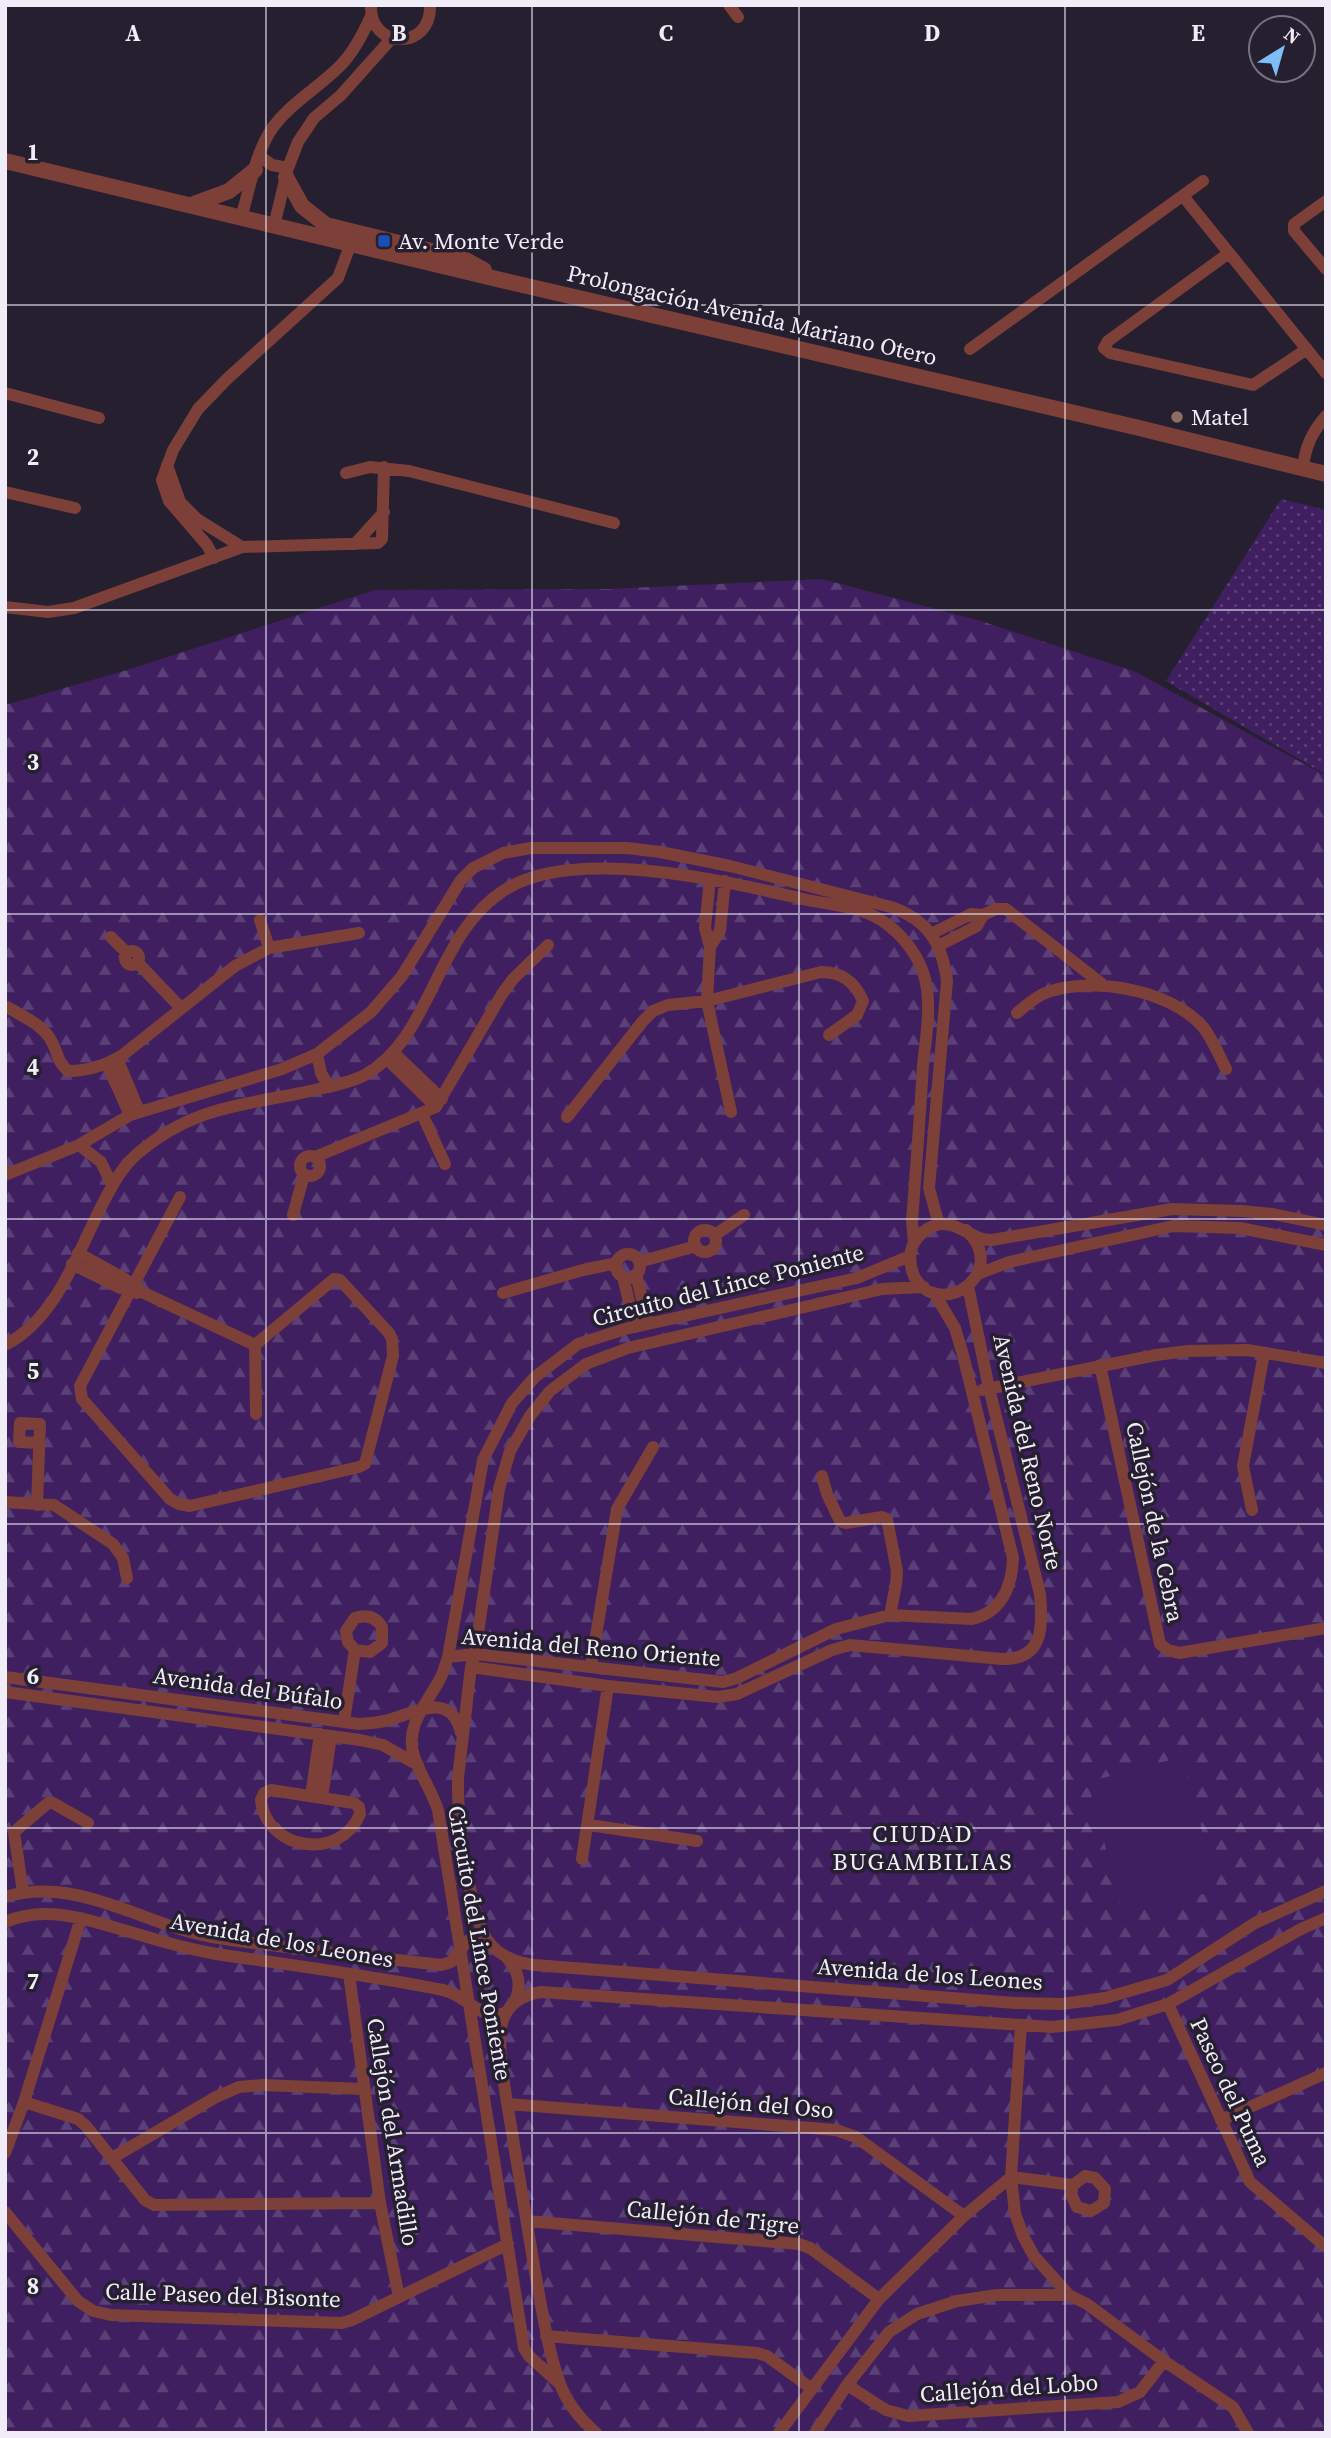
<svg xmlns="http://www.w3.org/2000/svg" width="1331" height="2438" font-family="'Source Serif 4',serif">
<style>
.grass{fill:url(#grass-dots)}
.forest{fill:url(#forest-firs)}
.pitch{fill:#3f1f60}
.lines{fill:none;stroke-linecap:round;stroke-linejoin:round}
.minor{stroke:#7c4038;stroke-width:12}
.tertiary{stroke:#7c4038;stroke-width:16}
.grid{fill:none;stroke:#f1edf8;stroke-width:2;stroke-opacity:0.55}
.transit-dot{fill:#1a4fb4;stroke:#261f30;stroke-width:2.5}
.education-dot{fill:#8d6e63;stroke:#261f30;stroke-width:2.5}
.labels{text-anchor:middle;stroke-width:7;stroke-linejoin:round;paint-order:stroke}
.poi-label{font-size:23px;fill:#f1edf8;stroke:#261f30;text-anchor:start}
.street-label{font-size:23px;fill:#f1edf8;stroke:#261f30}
.neighbourhood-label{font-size:24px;letter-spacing:2px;fill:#f1edf8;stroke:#261f30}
.grid-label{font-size:23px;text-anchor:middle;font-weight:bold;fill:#f1edf8;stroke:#261f30;stroke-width:7;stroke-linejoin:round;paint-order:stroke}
</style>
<defs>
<pattern id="grass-dots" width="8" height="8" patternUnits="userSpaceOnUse" patternTransform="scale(1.75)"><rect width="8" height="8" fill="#3f1f60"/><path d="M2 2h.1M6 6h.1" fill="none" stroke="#5b4078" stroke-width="1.8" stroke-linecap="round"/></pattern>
<pattern id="forest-firs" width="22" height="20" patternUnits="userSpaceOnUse" patternTransform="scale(1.75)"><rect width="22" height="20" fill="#3f1f60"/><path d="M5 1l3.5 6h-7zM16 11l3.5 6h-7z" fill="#5b4078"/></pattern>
</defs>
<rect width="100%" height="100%" fill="#261f30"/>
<path class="grass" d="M1281,499L1326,510V775L1166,681Z"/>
<path class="forest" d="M822,579L981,621L1136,672L1326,776V2433H5V705L127,670L375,590L608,589Z"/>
<path class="pitch" d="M1182,1757L1218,1890L1124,1915L1088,1782Z"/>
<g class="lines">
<path class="minor" d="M371,5C369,50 432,51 430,5
M729,5L738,17
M259,156L272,165L288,168
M1183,196L1326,373
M1326,201L1294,224V231L1326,269
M241,218C250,188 255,153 273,127C292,102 318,88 340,66C354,52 363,34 371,16
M274,226L288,168L298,142L314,118L341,95L392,38
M1229,253L1108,341L1104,348L1110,353L1253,385L1307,349
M970,349L1203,181
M5,393L99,418
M167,465L180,502L197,519L242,547
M1303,468C1305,447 1312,432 1326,416
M346,473L370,467L409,471L614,523
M5,492L75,508
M355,544L384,512
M214,558L207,545L169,501L162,480L173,450L198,409L227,379L338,278L351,243
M5,607L48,612L74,608L242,547L378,543L382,539L384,467
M710,879L705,928L710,947L707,1001L731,1112
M260,920L269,948
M931,934L971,914L983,915L996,909H1006L1102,984
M111,937L127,953
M938,946L977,926L983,915
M710,947L720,931L725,881
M125 958a7 7 0 1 1 14 0a7 7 0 1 1-14 0Z
M137,962L180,1007
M7,1007C22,1016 44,1025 52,1042C59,1055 56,1060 68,1071C89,1071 107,1065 124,1054L235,966L269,948L359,933
M1017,1013C1025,1006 1033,999 1043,994C1088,975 1170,989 1203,1027C1213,1040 1219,1055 1226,1069
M394,1053L442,1099
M317,1054L321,1073L329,1087
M117,1058L139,1111
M387,1059L436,1107
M107,1064L130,1115
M422,1114L445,1164
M567,1117L643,1021L653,1011L668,1005L707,1001L821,972C842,972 855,982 863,1001L857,1015L829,1035
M79,1145L101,1162L112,1185
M300 1166a10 10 0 1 1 20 0a10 10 0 1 1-20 0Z
M315,1157L436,1107L502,994L513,979L548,945
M5,1175L79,1145L130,1115L282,1069L317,1054L371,1012L402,976L461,880L473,868L503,853L531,848H627L660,852L730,866L891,907C928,920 942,943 947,981L929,1188L938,1221L944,1224
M180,1197L80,1386L82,1399L170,1499L179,1504L190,1506L359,1467L365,1464L393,1356L392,1339L389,1333L340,1280L334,1279L255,1345
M293,1215L304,1175
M694 1241a11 11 0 1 1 22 0a11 11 0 1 1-22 0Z
M966,1230C1011,1272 941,1321 915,1278C910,1268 909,1257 912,1247C917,1235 928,1226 941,1224C961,1223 973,1241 992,1240L1172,1209L1242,1211L1273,1214L1326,1225
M715,1235L744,1215
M78,1253L125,1279L144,1293L255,1345
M616 1266a12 12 0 1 1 24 0a12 12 0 1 1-24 0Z
M639,1262L696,1246
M72,1264L118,1287L137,1293
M636,1274L648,1324
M978,1274L1009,1262L1173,1226L1240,1228L1326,1245
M623,1277L635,1327
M924,1287L882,1289L628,1348L586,1364L550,1391L530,1416L510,1451L499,1489L475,1654L471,1667L458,1778C457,1813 469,1915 488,1941C500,1957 517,1963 535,1965L1015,2003L1062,2004L1105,1998L1167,1980L1255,1923L1326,1891
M503,1293L583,1270L617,1263
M5,1345C55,1320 77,1255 101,1207C111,1188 120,1169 137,1154C189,1109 236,1106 301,1093C321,1088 344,1085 363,1076C433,1038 434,936 503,891C572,845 725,881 803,899C825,904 852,906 872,915C895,926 915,949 923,972C933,1000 926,1036 923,1065C920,1117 916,1169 912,1221L914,1242
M255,1345L256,1414
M1100,1365L1160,1644L1168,1650L1179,1653L1326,1628
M982,1390L1156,1355L1188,1351L1247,1350L1326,1363
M822,1476L827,1494L840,1521L846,1523L882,1517L887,1519L897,1571L896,1584L890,1615
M5,1502L54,1505L113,1544L123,1558L127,1578
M37,1505L40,1424L20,1423L19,1442L39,1443
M1252,1510L1243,1466L1264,1354
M448,1657L475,1654L723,1682L737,1678L836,1629L890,1615L972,1619C1002,1612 1012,1586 1013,1558L963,1355L955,1328L934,1293
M591,1666L617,1509L653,1447
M471,1667L608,1686L718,1697L737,1694L832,1650L850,1645L1002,1659C1044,1660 1043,1626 1040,1594L989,1388L968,1286
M5,1677L359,1724C370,1723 381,1723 392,1719C418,1711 452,1692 461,1733
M5,1692L360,1740L383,1745L418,1765
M344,1721L355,1650L348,1642L346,1631L355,1618C367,1614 376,1617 382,1627V1643L370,1652L355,1650
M271,1790L354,1803L359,1807L360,1814C340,1862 266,1850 261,1800L264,1793Z
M311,1796L320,1734
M322,1798L331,1736
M589,1825L697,1841
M14,1832L48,1803H53L88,1823
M14,1832L23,1892
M582,1859L608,1686
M5,1897C77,1875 144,1925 212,1937C288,1949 365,1956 441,1965L451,1962L467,1941L480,1939L490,1944
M5,1922C49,1903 94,1922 137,1934C163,1942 189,1949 216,1954C292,1965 368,1975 443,1990C468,1995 478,2021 505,2013
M507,1958C519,1971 522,1985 515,2001
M349,1974L380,2203L399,2297
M1168,2004L1250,2182L1326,2247
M1021,2025L1011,2177L1015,2213L1023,2236L1034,2256L1069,2295L1087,2304L1164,2361L1233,2407L1248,2433
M24,2102L78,2119L86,2126L145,2200L154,2205L380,2203
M508,2104L836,2130L856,2137L964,2216
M1221,2120L1326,2073
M5,2153L24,2102L81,1918
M112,2158L216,2097L239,2087L262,2085L363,2089
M1011,2177L1073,2185L1085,2176L1095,2178L1105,2189L1104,2203L1091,2211L1077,2207L1071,2194L1073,2185
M5,2212L78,2301L93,2311L111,2315L342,2323L352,2320L508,2244
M527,2221L799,2244L810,2248L879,2299
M546,2336L757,2353L767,2356L812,2389
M560,2384L529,2356L524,2348L438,1810C432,1791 420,1775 414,1756C404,1725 428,1703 441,1677C444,1670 446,1663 448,1657L483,1460L512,1403L535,1377L578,1344L625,1329L839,1282L857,1278L910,1256
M847,2385L886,2410L908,2416L1118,2402L1140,2392L1164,2361
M596,2433C580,2419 566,2402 559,2381C547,2346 542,2309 535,2272C528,2229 521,2187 514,2145C510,2116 495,2048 502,2023C507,2004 522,1995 541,1992L1052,2027L1117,2020L1168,2004L1301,1929L1326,1918
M779,2433L879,2299L964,2216L1011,2177
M815,2433L847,2385L889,2332L917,2314L957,2301L997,2295H1069"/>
<path class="tertiary" d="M5,161L501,280L1135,427L1326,474
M286,177L302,206L326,225L464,259L484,270
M191,205L229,191L255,170"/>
</g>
<path class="grid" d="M266,5V2433M532,5V2433M799,5V2433M1065,5V2433M5,305H1326M5,610H1326M5,914H1326M5,1219H1326M5,1524H1326M5,1828H1326M5,2133H1326"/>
<rect class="transit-dot" x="377" y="234" width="14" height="14" rx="3.5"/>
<circle class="education-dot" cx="1177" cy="417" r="7"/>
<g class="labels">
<g class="poi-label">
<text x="398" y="249">Av. Monte Verde</text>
<text x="1191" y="425">Matel</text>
</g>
<g class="street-label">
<text transform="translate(752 315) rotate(13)" y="8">Prolongación Avenida Mariano Otero</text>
<text transform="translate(728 1285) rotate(-14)" y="8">Circuito del Lince Poniente</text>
<text transform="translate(1028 1452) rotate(77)" y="8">Avenida del Reno Norte</text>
<text transform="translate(1155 1522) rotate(78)" y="8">Callejón de la Cebra</text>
<text transform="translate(591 1647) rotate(5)" y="8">Avenida del Reno Oriente</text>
<text transform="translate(248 1688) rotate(8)" y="8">Avenida del Búfalo</text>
<text transform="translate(282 1940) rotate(10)" y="8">Avenida de los Leones</text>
<text transform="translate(480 1943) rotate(80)" y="8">Circuito del Lince Poniente</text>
<text transform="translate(930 1974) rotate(4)" y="8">Avenida de los Leones</text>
<text transform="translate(1231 2092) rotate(65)" y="8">Paseo del Puma</text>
<text transform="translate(751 2103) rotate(5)" y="8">Callejón del Oso</text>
<text transform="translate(393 2132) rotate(81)" y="8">Callejón del Armadillo</text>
<text transform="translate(713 2217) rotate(6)" y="8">Callejón de Tigre</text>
<text transform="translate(223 2295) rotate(2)" y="8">Calle Paseo del Bisonte</text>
<text transform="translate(1009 2388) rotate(-4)" y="8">Callejón del Lobo</text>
</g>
<g class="neighbourhood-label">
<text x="923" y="1842">CIUDAD<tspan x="923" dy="28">BUGAMBILIAS</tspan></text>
</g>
</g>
<g class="grid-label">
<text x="133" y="41">A</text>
<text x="399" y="41">B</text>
<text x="666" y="41">C</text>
<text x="932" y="41">D</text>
<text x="1198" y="41">E</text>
<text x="33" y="160">1</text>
<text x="33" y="465">2</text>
<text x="33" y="770">3</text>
<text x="33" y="1075">4</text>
<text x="33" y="1379">5</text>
<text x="33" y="1684">6</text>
<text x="33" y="1989">7</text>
<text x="33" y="2294">8</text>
</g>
<rect width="1331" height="2438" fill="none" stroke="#f1edf8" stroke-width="14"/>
<g transform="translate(1282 49) rotate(37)"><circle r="33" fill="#261f30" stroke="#777180" stroke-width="2"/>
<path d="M0-5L12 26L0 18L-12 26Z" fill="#7dbef9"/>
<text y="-10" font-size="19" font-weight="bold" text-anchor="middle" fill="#f1edf8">N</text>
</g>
</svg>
